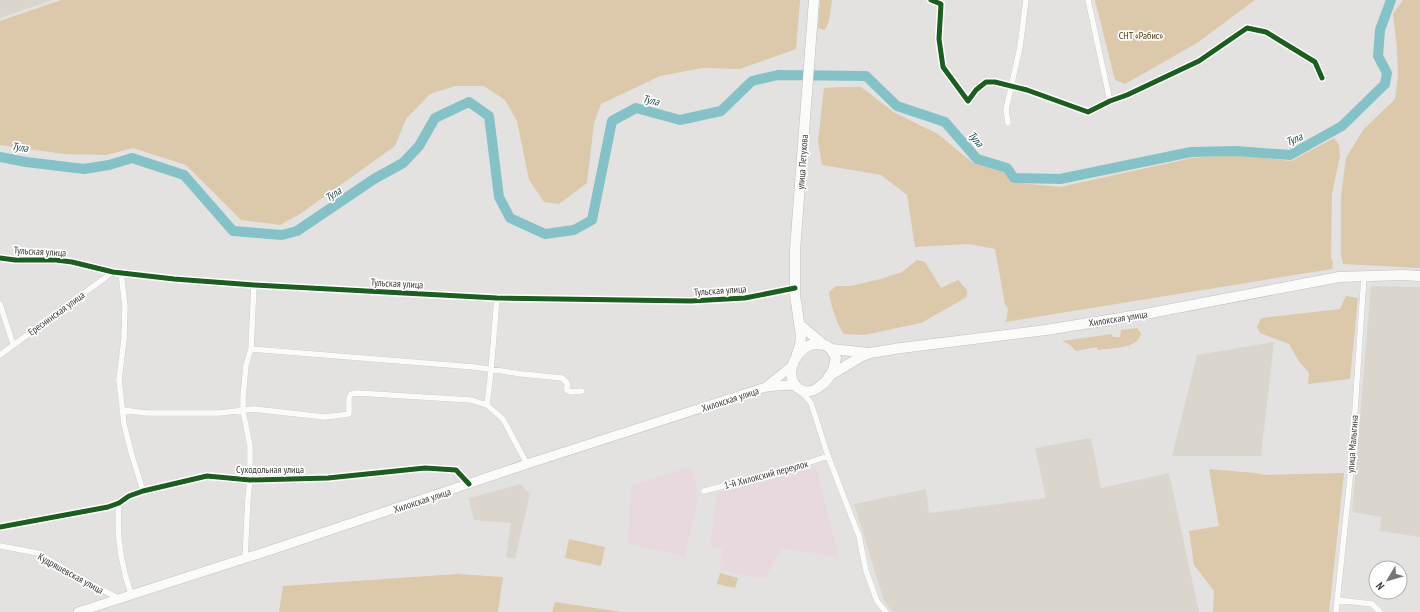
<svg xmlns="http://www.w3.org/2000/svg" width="1420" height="612" font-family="'PT Sans Narrow',sans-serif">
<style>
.built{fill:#dad6ce}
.education{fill:#e7d9de}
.green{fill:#dcc8aa}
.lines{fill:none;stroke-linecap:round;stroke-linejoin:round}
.river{stroke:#84c2c8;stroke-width:10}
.street-casing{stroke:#c2c0bf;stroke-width:6}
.primary-casing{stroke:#c2c0bf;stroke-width:10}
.highway-casing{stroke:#c2c0bf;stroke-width:11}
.street{stroke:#fbfbfa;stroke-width:5.5}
.primary{stroke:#fbfbfa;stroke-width:9}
.highway{stroke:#fbfbfa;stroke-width:10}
.cycleway-casing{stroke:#fff;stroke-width:8}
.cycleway{stroke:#1b5e20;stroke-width:5}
.labels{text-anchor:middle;stroke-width:3.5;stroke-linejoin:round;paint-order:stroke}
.park-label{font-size:10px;fill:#4f3504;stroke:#fff}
.street-label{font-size:10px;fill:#3c3a38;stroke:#fff}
.water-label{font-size:11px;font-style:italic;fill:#244d52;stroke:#fff}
</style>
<rect width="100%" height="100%" fill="#e4e2e0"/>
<path class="built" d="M0,0H53L0,18Z
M1371,286L1420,287V537L1380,531L1381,517L1352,512Z
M1274,342L1261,456H1172L1197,355Z
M1091,438L1101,488L1169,473L1199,612H893L884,601L854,504L926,489L929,513L1046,498L1035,448Z
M520,484L530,494L515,559L506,557L511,523L474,520L469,498Z"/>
<path class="education" d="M690,467L699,494L685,556L628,544L631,485Z
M816,467L839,557L781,548L765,579L720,570L722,549L710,546L717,493Z"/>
<path class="green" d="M61,0H800L796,49L740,69L703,68L660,76L601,104L594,123L587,183L559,204L544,202L529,180L517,121L505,100L484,86H455L430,94L406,119L395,146L300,214L280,225L241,220L186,165L133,148L106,155L64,154L0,145V21Z
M820,0H832L829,21L825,30L818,28Z
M1095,0H1255L1197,43L1125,84L1115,80Z
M1403,0H1420V268L1343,264L1341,255V197L1346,158L1363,130L1395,99L1398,75L1397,49L1393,14Z
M843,87H861L895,113L938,134L973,163L1003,172L1012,182L1060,187L1192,158L1235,155L1291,161L1334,138L1339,145L1340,156L1332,194L1331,257L1333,263L1332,269L1006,322L1008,309L1005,304L995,249L969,244L915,247L907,195L881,175L822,165L818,141L824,88Z
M917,260L925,262L941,288L958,280L967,290V297L921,323L864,335L844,334C837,325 830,303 829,292L836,286H850L881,279L902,272Z
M1346,296L1358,298L1350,379L1308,384L1309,373L1298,360L1289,344L1260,333L1257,327L1261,318L1340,309Z
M1137,328L1141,333C1139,349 1110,348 1098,350L1097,347L1076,351L1069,344L1062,341L1112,334L1113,337H1120L1121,330Z
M1209,469L1255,473L1265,475L1344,473L1329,612H1213L1214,591L1194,565L1189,531L1219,526Z
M569,539L605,547L601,566L565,558Z
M720,573L738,578L735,588L717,584Z
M457,574L503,577L498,612H279L283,586Z
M555,602L622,612H552Z"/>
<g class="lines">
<path class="river" d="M0,157L26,162L84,169L109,165L132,158L184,175L233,231L282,235L297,231L374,179L403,163L419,146L435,118L469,102L489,116L499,197L510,218L545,234L574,230L592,220L612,121L636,108L680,120L721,111L752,81L778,75L866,76L897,106L945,122L977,159L1007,168L1014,178L1060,179L1191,152L1236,151L1290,155L1342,126L1385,84L1387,73L1378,56L1380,30L1391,0"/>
<defs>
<path id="street" d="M931,0L941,4L939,39L943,67L968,101L976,90L986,82H995L1027,90L1088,112L1110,101L1127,95L1199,61L1247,28L1266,32L1315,62L1322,78
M1088,0L1110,101
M1008,123L1006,110L1020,47L1026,0
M0,258L15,260H56L72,262L113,272L174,279L254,285L497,298L691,301L745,298L795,288
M121,273L125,306L124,339L119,380L124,424L131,452L143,491
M497,298L491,371L487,405L503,419L527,464
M0,304L13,344
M251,349L474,367L522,374L562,378L567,383V390L571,392L582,391
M0,355L113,272
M802,392L811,403L828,456L859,536L866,571L877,601L886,612
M122,410L146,413H219L253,409L325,417L349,414V398L351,394L357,393L471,400L487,405
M704,491L793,468L828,456
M119,503C116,534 121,565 131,594
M0,527L108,507L119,503L129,496L143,491L207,476L250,480L328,478L425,468L456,470L469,484
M0,546L38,553L80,578L118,598
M245,558L248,498L250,480V446L243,411V397L246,365L251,349L254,285
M1337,600L1372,604L1380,612
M1336,612L1351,469L1364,276"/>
<path id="primary" d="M767,386L793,365
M78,612L271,550L527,464L766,387L787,385L796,386"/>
<path id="highway" d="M799,324L823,344
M814,344C827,344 830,346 836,358C835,362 834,366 833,370C828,382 809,401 796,386C784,372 797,347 814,344Z
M832,349L868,353
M796,357L800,345L801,336L795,295V250L814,0
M829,376L862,356L870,353L901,348L1046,330L1145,314L1339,277L1403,275L1420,276"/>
</defs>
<use href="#street" class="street-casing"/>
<use href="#primary" class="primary-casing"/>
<use href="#highway" class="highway-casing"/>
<use href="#street" class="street"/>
<use href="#primary" class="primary"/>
<use href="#highway" class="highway"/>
<defs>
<path id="cycleway" d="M931,0L941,4L939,39L943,67L968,101L976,90L986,82H995L1027,90L1088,112L1110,101L1127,95L1199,61L1247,28L1266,32L1315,62L1322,78
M0,258L15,260H56L72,262L113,272L174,279L254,285L497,298L691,301L745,298L795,288
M0,527L108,507L119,503L129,496L143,491L207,476L250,480L328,478L425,468L456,470L469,484"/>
</defs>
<use href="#cycleway" class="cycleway-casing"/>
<use href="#cycleway" class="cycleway"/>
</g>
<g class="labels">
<g class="park-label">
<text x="1141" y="39">СНТ «Рабис»</text>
</g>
<g class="street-label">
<text transform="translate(802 162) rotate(-86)" y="4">улица Петухова</text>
<text transform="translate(40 251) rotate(3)" y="4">Тульская улица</text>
<text transform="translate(397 283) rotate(3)" y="4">Тульская улица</text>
<text transform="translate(720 290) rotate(-4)" y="4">Тульская улица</text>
<text transform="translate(56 313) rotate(-36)" y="4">Ереснинская улица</text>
<text transform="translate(1118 318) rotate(-9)" y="4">Хилокская улица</text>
<text transform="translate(730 399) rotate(-18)" y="4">Хилокская улица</text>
<text transform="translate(1352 444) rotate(-86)" y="4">улица Малыгина</text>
<text x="270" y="473">Суходольная улица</text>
<text transform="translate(766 474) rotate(-15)" y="4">1-й Хилокский переулок</text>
<text transform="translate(422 500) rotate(-18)" y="4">Хилокская улица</text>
<text transform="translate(71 573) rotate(29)" y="4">Кудряшевская улица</text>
</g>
<g class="water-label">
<text transform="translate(651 100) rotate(13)" y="4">Тула</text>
<text transform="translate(976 139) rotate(50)" y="4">Тула</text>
<text transform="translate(1294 139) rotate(-24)" y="4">Тула</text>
<text transform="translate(20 147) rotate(8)" y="4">Тула</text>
<text transform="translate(333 194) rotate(-33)" y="4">Тула</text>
</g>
</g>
<g transform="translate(1388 580) rotate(232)"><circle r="19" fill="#ffffff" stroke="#b1b0af"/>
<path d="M0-3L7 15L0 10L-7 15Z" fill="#777573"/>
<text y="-6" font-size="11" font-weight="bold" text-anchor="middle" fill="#3c3a38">N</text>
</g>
</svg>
